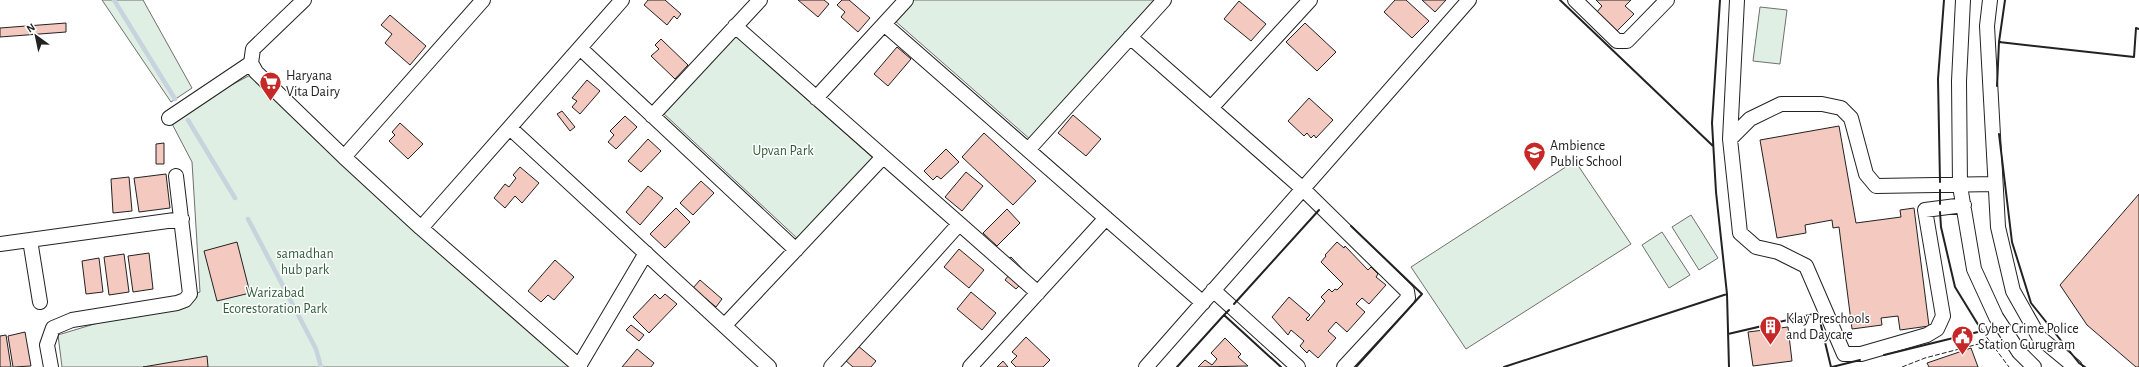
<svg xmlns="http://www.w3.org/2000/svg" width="2139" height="367" font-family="'Alegreya Sans',sans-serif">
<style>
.green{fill:#e0efe3;stroke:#6f6f6f}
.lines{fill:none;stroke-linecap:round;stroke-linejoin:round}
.stream{stroke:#c7d3dd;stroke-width:4.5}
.building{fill:#f3c9c0;stroke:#222}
.minor-casing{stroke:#222;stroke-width:16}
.minor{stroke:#fff;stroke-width:14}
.fence{stroke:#222;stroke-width:1;stroke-dasharray:5 2;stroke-linecap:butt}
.wall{stroke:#222;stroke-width:2}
.labels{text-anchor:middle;stroke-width:3;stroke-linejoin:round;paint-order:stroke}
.poi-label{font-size:14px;fill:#222;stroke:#fff;text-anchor:start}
.park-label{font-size:14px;fill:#2f5e38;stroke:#fff}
</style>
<rect width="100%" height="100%" fill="#fff"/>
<path class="green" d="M102,0H143L192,88L171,102Z
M912,0H1157L1031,140L894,20Z
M1760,7L1787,10L1780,64L1753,61Z
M735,35L874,159L799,240L662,112Z
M256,72L576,367H62L58,335L200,292L192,162L169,118Z
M1575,161L1631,244L1466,349L1411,267Z
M1691,215L1718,258L1699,270L1672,227Z
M1662,232L1690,275L1669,288L1642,245Z"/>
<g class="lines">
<path class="stream" d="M114,0L175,99
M188,120L235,198
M248,219L316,349L321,367"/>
</g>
<path class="building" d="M648,0H665L681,14L677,19L674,16L667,25L644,5Z
M798,0H824L829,4L818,17Z
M842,0H849L870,18L858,32L841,17L845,12L837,5Z
M1395,0H1406L1429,21L1412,38L1384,12Z
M1422,0H1446L1435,12Z
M1596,0H1631L1625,6L1634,14L1616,32L1596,13L1602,6Z
M1239,1L1266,24L1251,41L1224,19Z
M390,15L426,46L410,65L385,43L392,34L381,25Z
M66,23V32L0,37V28Z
M1305,23L1336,52L1317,71L1286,42Z
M661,39L688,65L675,79L651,56L659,49L655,45Z
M897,47L911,59L888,86L874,74Z
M587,80L600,91L580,114L572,107L577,101L572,98Z
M1309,98L1333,120L1316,138L1314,135L1311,138L1307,133L1304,136L1288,121Z
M562,111L575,127L570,131L557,114Z
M1073,115L1101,139L1086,156L1058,133Z
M625,116L637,127L616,149L608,142L614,135L610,131Z
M400,123L423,144L408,159L389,141L395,135L392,132Z
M1839,126L1856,223L1901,217L1900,210L1914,208L1929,326L1900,330L1898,316L1881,318L1882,325L1852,329L1839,227L1833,228L1832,220L1805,225L1806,233L1777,238L1760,140Z
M984,133L1036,181L1013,205L962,157Z
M648,139L661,151L641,172L628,161Z
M164,143V164H156V144Z
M946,149L959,162L941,179L937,176L933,180L924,171Z
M520,167L539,183L522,203L515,196L505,208L494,198L505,184L509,187L516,178L513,175Z
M966,172L983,186L962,211L945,197Z
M166,174L170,208L139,212L134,178Z
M129,177L132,211L113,213L111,179Z
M701,181L714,193L693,215L680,203Z
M648,186L663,198L640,225L626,212Z
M2139,194V367H2136L2087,325L2060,285Z
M676,208L690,222L665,248L650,234Z
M1007,209L1020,223L997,246L983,233Z
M237,242L250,293L217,301L204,251Z
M1337,242L1344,248L1345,246L1368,270L1371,267L1378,274L1376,277L1386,285L1369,304L1362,298L1356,304L1365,312L1347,332L1336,322L1328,331L1336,338L1318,358L1309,350L1307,353L1300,346L1304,341L1291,330L1288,335L1272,317L1289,297L1310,315L1306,319L1308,321L1325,301L1321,297L1329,289L1332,292L1335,289L1337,290L1343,284L1321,262L1326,256L1325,255Z
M959,249L984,270L969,288L944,267Z
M149,253L153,289L133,292L128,256Z
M124,254L129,292L109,295L104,257Z
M1011,257L1028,275L1024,278L1007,260Z
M99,258L103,292L86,294L82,261Z
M555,260L574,277L554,300L548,295L541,302L528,291Z
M1009,275L1020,285L1016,289L1005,280Z
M700,280L722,299L716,307L693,288Z
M971,292L996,313L982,330L957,309Z
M655,294L660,299L665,294L677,304L649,333L633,317Z
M631,325L644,335L639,341L626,330Z
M1788,327L1792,361L1753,366L1748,332Z
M25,332L31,366L13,367L8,336Z
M6,335L11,367H0V336Z
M1026,337L1050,360L1043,367H1016L1011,362L1017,356L1012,352Z
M1225,338L1241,354L1238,357L1248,366L1198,367L1205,360L1212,365L1217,359L1211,353Z
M857,345L876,361L871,367H853L845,360Z
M1971,348L1978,367H1929L1927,363Z
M637,349L654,363L651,367H622Z
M207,356L208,367H143Z
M1003,361L1008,367H997Z"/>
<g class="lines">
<defs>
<path id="minor" d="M304,0L253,49L251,63L256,72L344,157L421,228L580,367
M1575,0L1617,41H1627L1667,0
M1737,0L1730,139L1740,233L1756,247L1778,252L1806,266L1844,354H1861L1927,335L1937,329L1943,316L1925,210L1964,205
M1963,0L1959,81L1960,186L1974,269L1996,317L2019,352L2034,367
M1990,0L1987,26L1998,227L2013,291L2039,337L2075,367
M884,24L1203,303
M735,26L1038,293
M1130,37L1303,189L1407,291L1408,298L1344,367
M580,48L796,250
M816,98L906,0
M1211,108L1310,0
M652,116L760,0
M169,118L251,63
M510,128L769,367
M1730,139L1750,119L1781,104H1822L1841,108L1851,118L1866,174L1876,186L1995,184
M1028,150L1164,0
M344,157L483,0
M421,228L622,0
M30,240L40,302
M0,244L182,219
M1213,290L1298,367
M725,325L882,158
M579,366L646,253
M51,367L47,345L53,328L72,320L177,303L185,300L190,294L176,176
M831,367L959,224
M970,367L1106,218
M1146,367L1469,0"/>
</defs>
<use href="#minor" class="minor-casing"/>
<use href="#minor" class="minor"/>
<path class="fence" d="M1982,331L2009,367
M1902,367L1925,358L1990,341"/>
<path class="wall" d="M1560,0L1713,146
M1720,0L1712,123L1716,192L1727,294L1729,367
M2001,42H1999L2005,0
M1997,86L1999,42L2134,57L2136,28L2139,29
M1999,134L2012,242L2031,303L2079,363L2085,367
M1940,182L1938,79L1944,0
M1940,190V204
M1351,226L1422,294L1356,367
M1234,304L1319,210
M1229,310L1224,315L1281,367
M1728,334L1818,313L1831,367
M1884,355L1982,331L1955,287L1941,227L1940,212
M1177,367L1224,315
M1504,367L1727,294
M1832,367L1860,360"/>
</g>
<defs>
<symbol id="supermarket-pin" viewBox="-11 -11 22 30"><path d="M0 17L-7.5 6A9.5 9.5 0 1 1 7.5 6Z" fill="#c62828" stroke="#fff"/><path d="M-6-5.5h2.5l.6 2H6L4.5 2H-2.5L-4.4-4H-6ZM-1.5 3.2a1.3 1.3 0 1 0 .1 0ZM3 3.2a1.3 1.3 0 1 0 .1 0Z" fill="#fff"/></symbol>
<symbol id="school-pin" viewBox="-11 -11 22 30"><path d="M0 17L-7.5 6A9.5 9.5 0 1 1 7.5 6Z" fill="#c62828" stroke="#fff"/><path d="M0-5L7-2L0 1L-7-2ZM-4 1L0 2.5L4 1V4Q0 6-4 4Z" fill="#fff"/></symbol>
<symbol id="building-pin" viewBox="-11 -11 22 30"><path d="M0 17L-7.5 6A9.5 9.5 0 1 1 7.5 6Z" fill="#c62828" stroke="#fff"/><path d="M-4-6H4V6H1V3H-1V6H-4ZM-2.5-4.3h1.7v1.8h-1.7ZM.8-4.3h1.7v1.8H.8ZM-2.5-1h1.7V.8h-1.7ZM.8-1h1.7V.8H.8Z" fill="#fff"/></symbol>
<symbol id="civic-pin" viewBox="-11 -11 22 30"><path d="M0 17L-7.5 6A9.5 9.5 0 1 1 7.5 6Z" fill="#c62828" stroke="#fff"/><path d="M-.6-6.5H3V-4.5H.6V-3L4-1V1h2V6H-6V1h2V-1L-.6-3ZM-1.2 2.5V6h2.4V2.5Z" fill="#fff"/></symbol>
</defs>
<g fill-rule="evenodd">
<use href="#supermarket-pin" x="258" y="70" width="25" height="34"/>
<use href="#school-pin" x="1522" y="140" width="25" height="34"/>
<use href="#building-pin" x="1758" y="314" width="25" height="34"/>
<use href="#civic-pin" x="1950" y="324" width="25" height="34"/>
</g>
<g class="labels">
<g class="poi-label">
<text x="286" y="80">Haryana<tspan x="286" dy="16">Vita Dairy</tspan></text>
<text x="1550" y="150">Ambience<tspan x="1550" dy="16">Public School</tspan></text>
<text x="1786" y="323">Klay Preschools<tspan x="1786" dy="16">and Daycare</tspan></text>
<text x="1978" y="333">Cyber Crime Police<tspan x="1978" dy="16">Station Gurugram</tspan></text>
</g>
<g class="park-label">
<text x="783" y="155">Upvan Park</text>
<text x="305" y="258">samadhan<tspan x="305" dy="16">hub park</tspan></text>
<text x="275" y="297">Warizabad<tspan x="275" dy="16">Ecorestoration Park</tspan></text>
</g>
</g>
<g transform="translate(36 36) rotate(327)" stroke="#ffffff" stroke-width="3" paint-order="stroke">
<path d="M0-3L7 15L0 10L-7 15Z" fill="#222222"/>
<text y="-6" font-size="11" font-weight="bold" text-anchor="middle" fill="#222222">N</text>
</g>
</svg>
